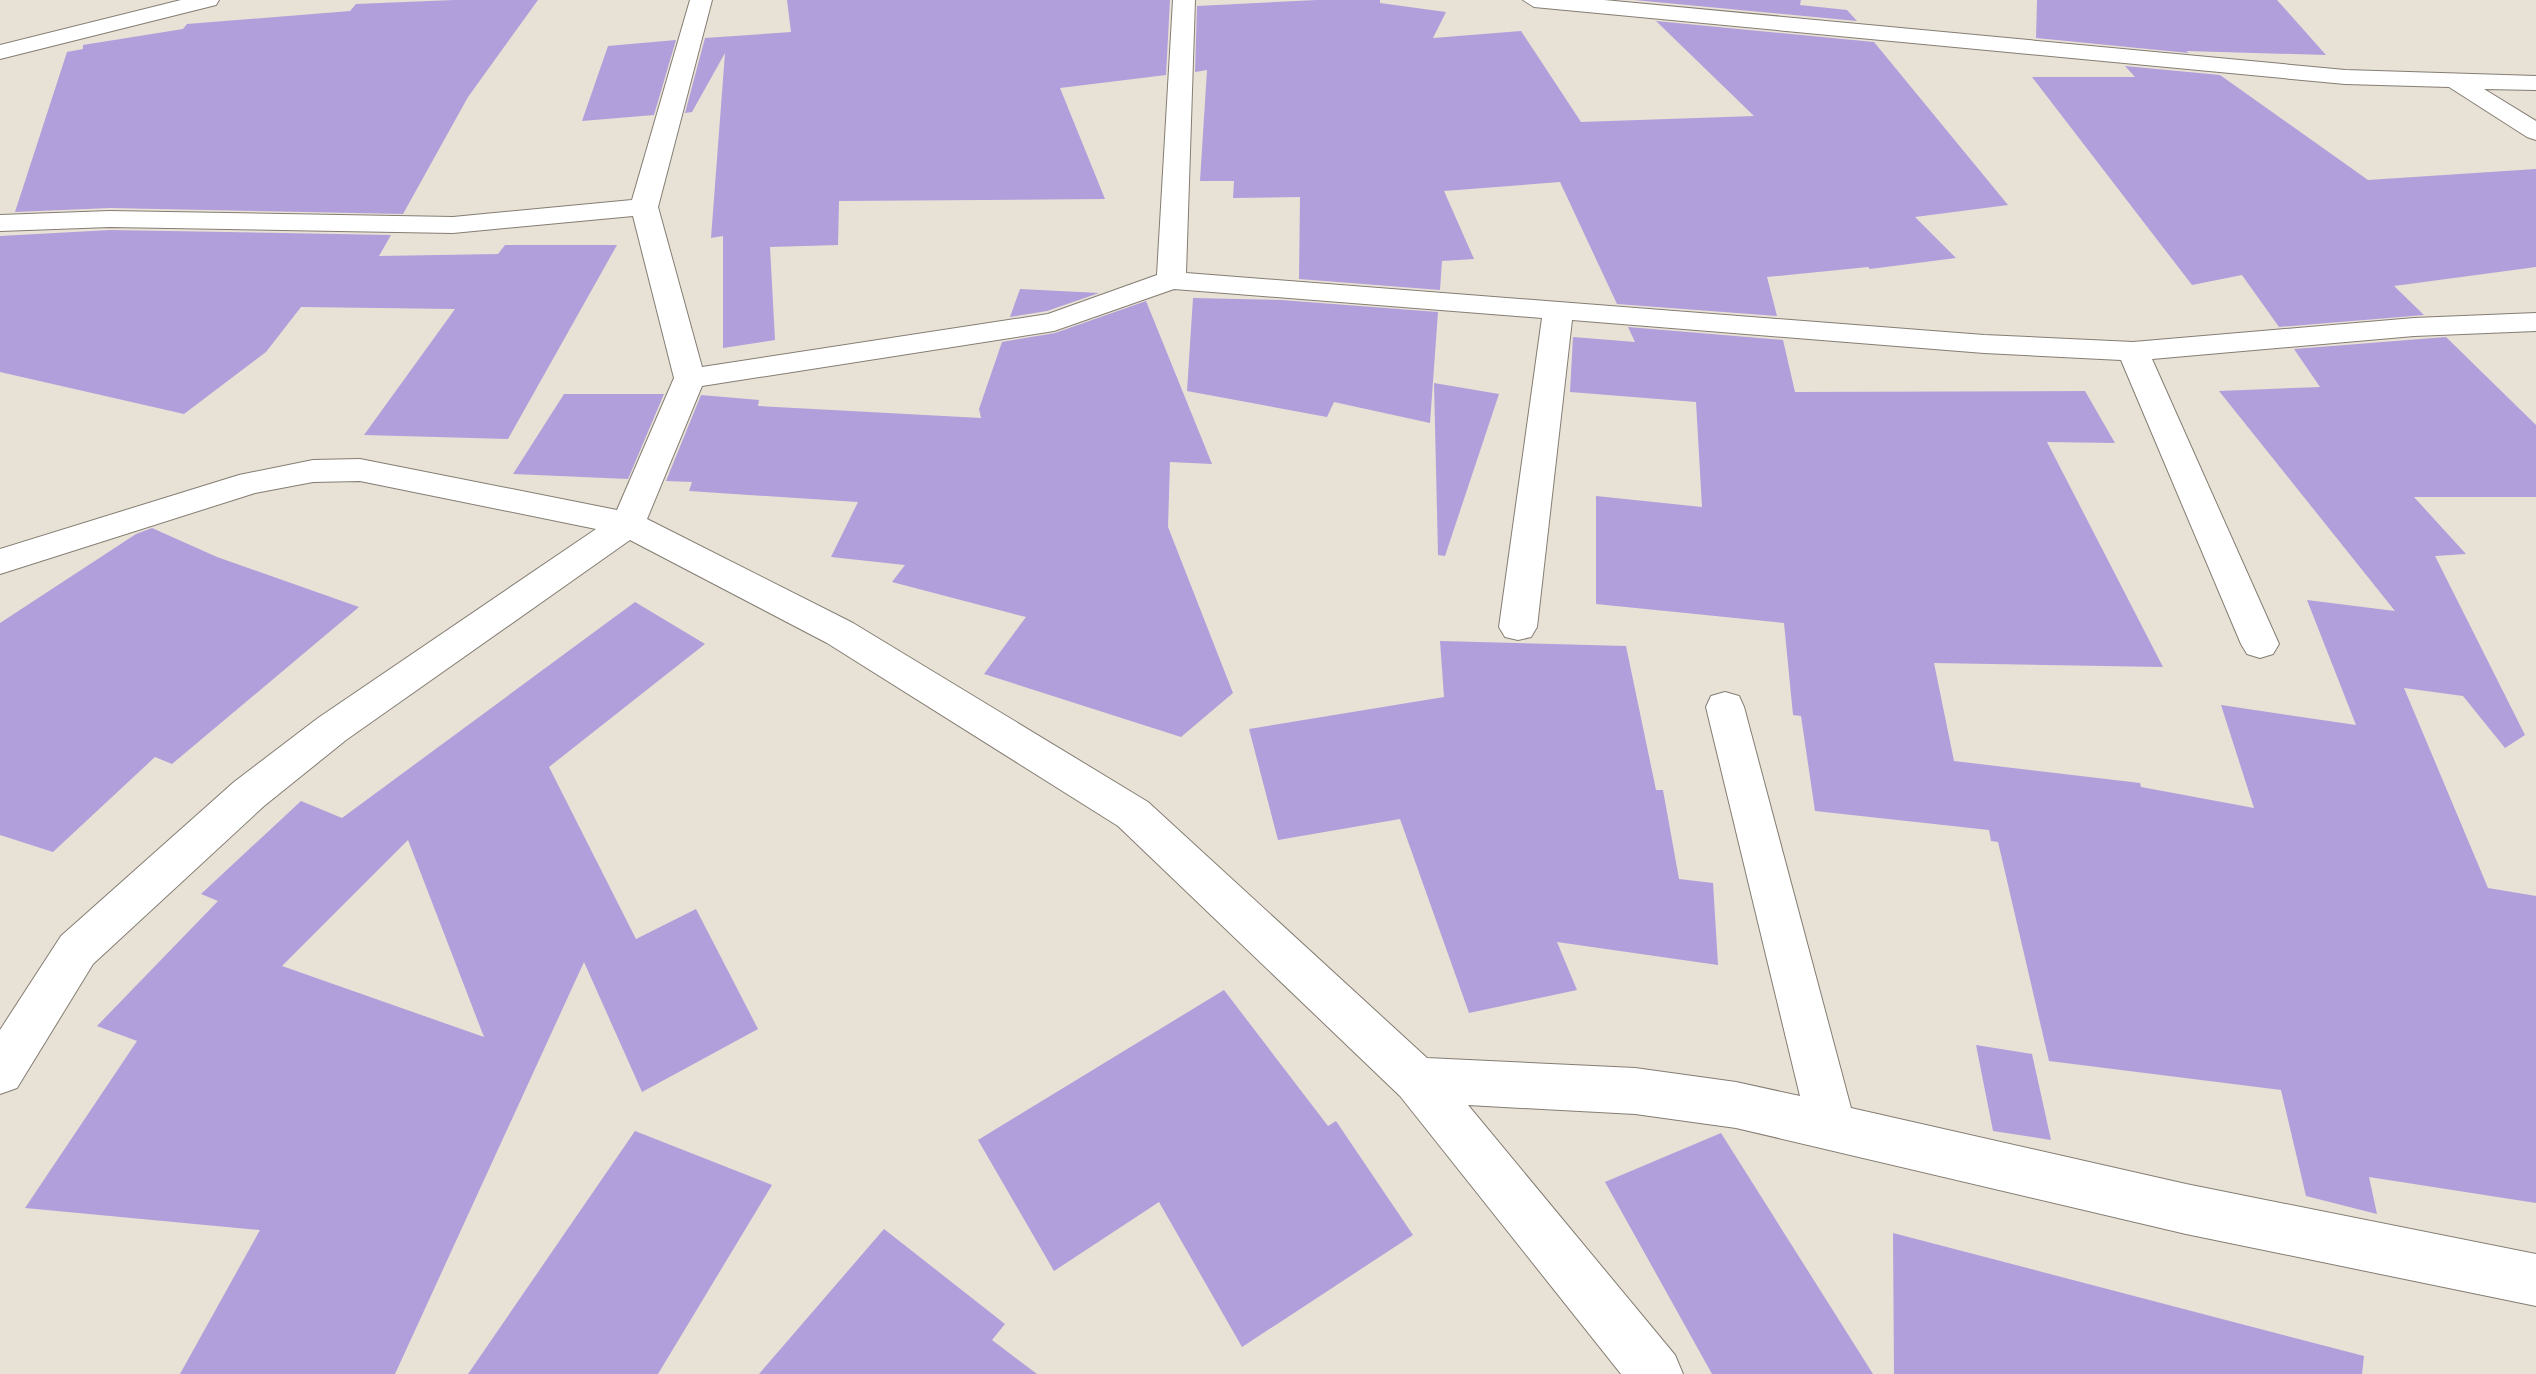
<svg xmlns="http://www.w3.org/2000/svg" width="2536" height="1374" font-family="'Alegreya Sans',sans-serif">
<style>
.building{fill:#b19fdc;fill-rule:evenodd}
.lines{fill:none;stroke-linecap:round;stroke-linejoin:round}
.street-casing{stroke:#847d73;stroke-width:2}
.street{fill:#fff;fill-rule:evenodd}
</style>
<rect width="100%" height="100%" fill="#e8e1d5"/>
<path class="building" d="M454,0H538L468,97L403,214L110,208L15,212L67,52L83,49V45L183,29L187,24L350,11L356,4Z
M787,0H1170L1166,75L1060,88L1105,199L839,201L838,245L770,247L775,340L723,348V236L711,238L725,53L692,112L685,113L705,38L791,32Z
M1317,0H1380V3L1446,12L1433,38L1521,31L1581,122L1754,116L1656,21L1874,42L2008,205L1915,217L1956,258L1870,269L1868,267L1767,277L1777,316L1617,304L1560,182L1444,191L1474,259L1442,261L1440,290L1299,279L1300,197L1233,198L1234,181H1200L1207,70L1195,72L1197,6Z
M1634,0H1801L1800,5L1847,10L1857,21Z
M2037,0H2277L2326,55L2186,51L2189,53L2036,38Z
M676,40L654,115L582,121L608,46Z
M2125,66L2220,75L2368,180L2536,169V267L2394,286L2424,315L2279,327L2242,275L2192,285L2032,77H2135Z
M110,230L391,235L379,256L498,254L505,245H617L508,439L364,435L455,309L301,307L266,352L184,414L0,372V236Z
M1020,289L1099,293L1047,311L1010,317Z
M1193,298L1281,300L1438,312L1430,423L1334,402L1327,417L1187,391Z
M1146,301L1212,464L1170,462L1168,527L1233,693L1181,737L984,674L1026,617L892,582L905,565L831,557L858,502L689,491L692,482L666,481L701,395L759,400L758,406L981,418L979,409L1002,342L1055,333Z
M1628,327L1783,340L1795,392L2085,391L2115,443L2047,442L2163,667L1934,663L1954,761L2140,783L2141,787L2254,808L2221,705L2356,725L2307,600L2395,611L2219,391L2320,387L2294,349L2446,337L2536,425V497H2414L2466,554L2435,556L2525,735L2505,748L2463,696L2404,688L2488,888L2536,896V1203L2369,1177L2377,1214L2306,1196L2281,1090L2049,1061L1998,842L1991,841L1989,830L1815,811L1801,716L1793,715L1784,623L1596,604V496L1702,507L1696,402L1570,392L1573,337L1635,342Z
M1434,383L1499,394L1445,556L1438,555Z
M564,394H664L628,479L513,474Z
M152,528L217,557L359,607L172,764L155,757L53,852L0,835V623L136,534Z
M635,602L705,644L549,767L636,939L696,909L758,1029L642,1092L584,962L395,1374H180L260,1230L25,1208L137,1041L97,1026L218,901L201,894L301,801L342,818ZM408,840L484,1037L282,966Z
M1440,641L1626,646L1656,790H1663L1679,879L1713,883L1718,965L1557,942L1577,990L1469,1013L1400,819L1278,840L1249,729L1444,697Z
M1224,990L1328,1126L1336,1121L1413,1235L1242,1347L1159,1202L1054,1271L978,1140Z
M1976,1045L2032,1054L2051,1140L1993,1131Z
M635,1131L772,1185L658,1374H468Z
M1721,1133L1873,1374H1712L1605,1182Z
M884,1229L1005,1324L992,1340L1037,1374H759Z
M1893,1233L2364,1356L2362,1374H1894Z"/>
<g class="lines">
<defs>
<path id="street" d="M181,0H219L216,5L0,59V45Z
M690,0H712L658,207L702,367L1048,314L1157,275L1173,0H1195L1186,273L1984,335L2133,342L2414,318L2536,313V331L2414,336L2152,359L2279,644L2273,654L2260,658L2247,654L2241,644L2121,360L1984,353L1572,320L1537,627L1531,637L1518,640L1505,637L1499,627L1542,318L1174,289L1054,331L702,386L647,519L853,623L1148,802L1427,1058L1635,1068L1736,1082L1800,1096L1706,707L1711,696L1725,692L1739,696L1744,707L1851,1108L2186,1184L2536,1254V1306L2186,1234L1736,1128L1635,1114L1468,1105L1675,1355L1683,1374H1621L1400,1096L1118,826L827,643L630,540L346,740L264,806L93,964L17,1088L0,1094V1030L61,936L234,782L318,718L596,529L360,481L313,482L255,493L0,574V549L239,475L313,460L360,459L617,510L674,378L633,216L453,233L110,227L0,231V215L110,211L453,217L632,200Z
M1523,0H1604L2345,70L2536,76V90L2484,89L2536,121V140L2527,137L2449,87L2345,84L1534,7Z"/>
</defs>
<use href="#street" class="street-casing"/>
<use href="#street" class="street"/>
</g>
</svg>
